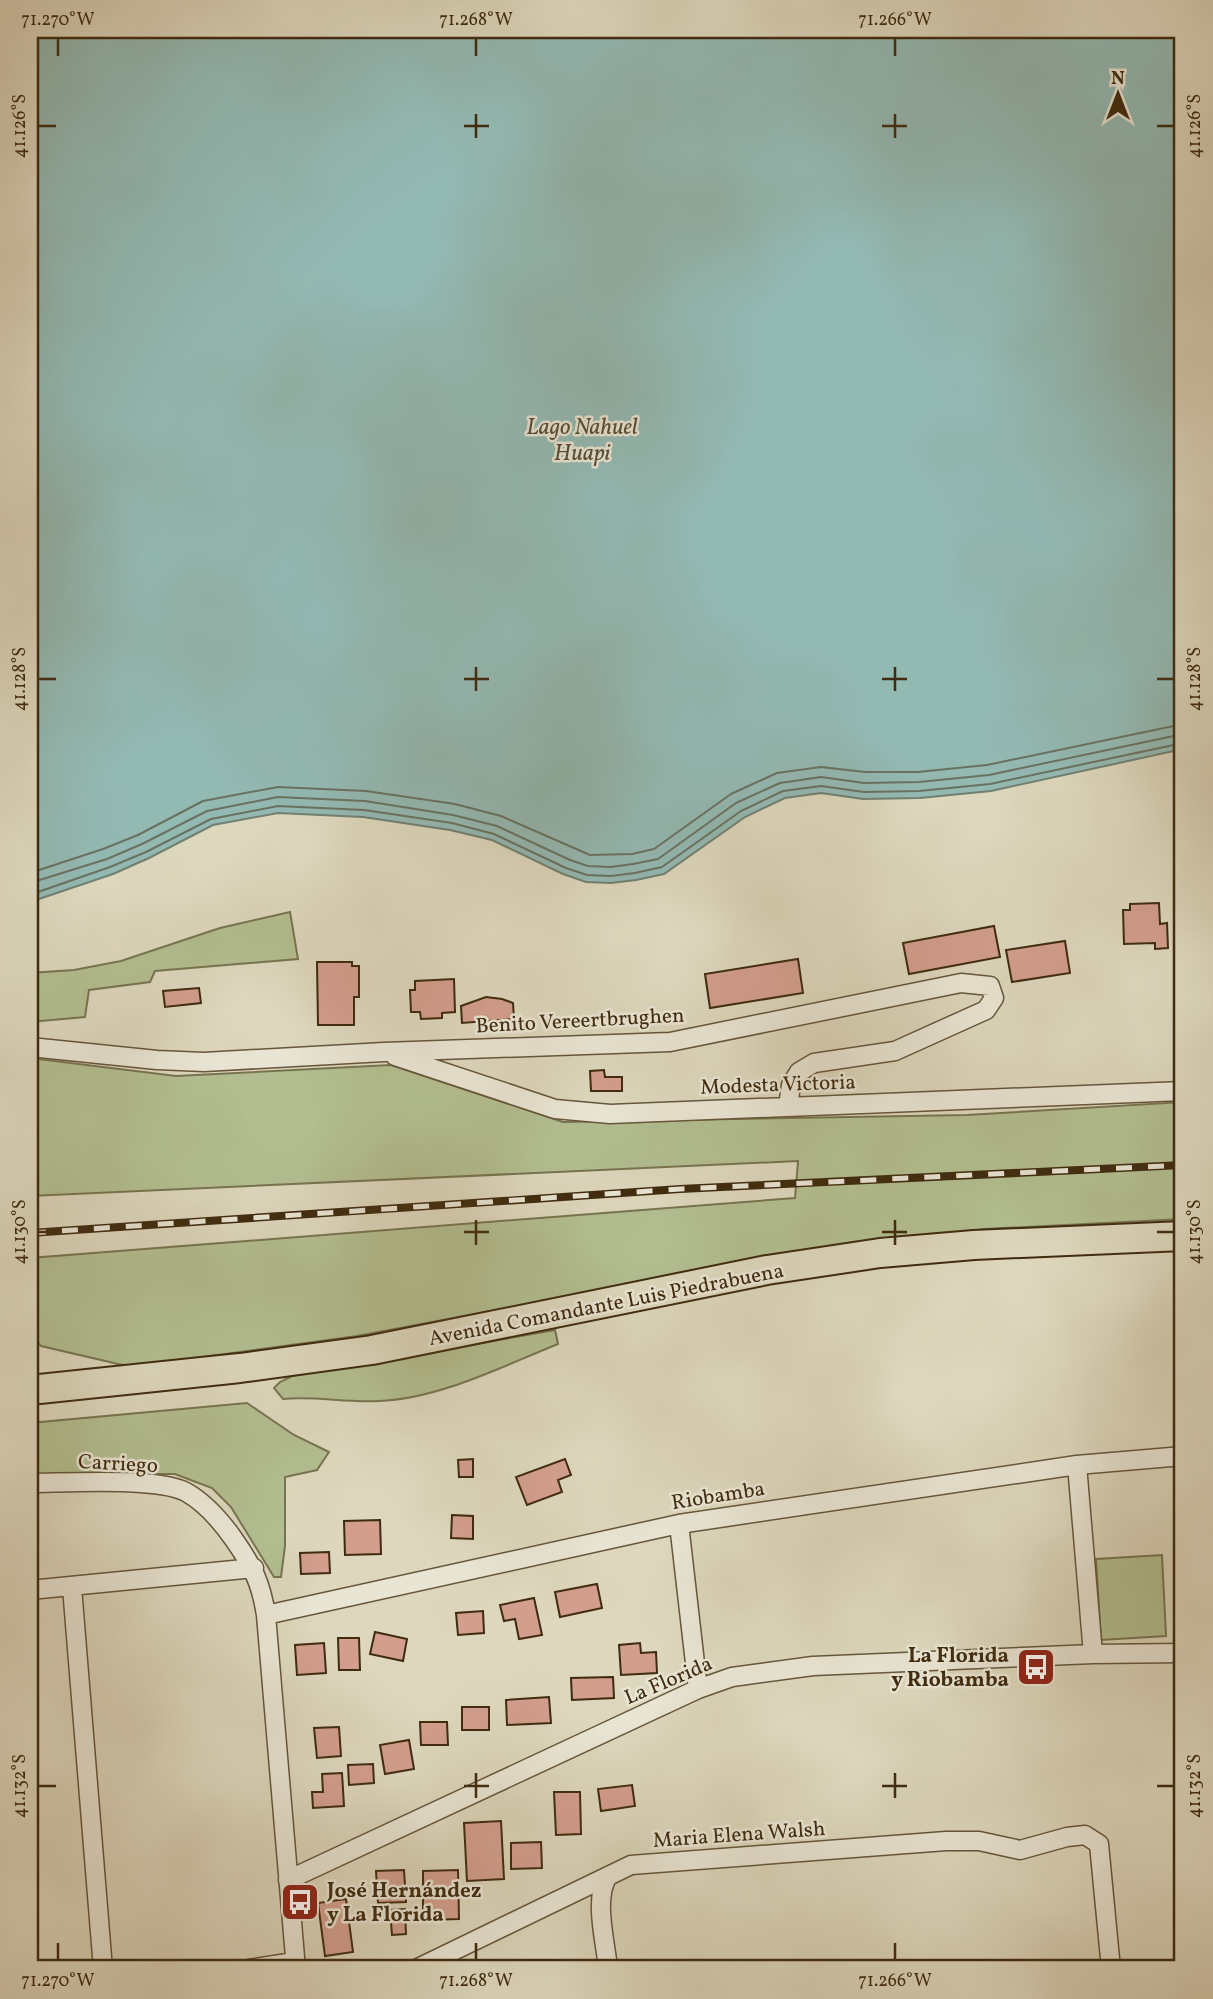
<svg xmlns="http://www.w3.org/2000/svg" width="1213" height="1999" font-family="Vollkorn,serif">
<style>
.green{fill:#b2be90;stroke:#787450;stroke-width:2}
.water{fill:#93b9b3;stroke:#718071;stroke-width:2}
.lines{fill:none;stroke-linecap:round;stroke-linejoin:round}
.shore{stroke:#697261;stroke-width:2}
.building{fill:#d39e8e;stroke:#3f2b0f;stroke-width:2}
.minor-casing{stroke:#66563a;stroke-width:21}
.primary-casing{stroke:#3f2b0f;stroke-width:32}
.minor{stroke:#e9e5d4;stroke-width:18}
.primary{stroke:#ddd7bd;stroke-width:28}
.rail-casing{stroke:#3f2b0f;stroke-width:8}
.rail{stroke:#e9e5d4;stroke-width:5;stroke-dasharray:16;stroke-linecap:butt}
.ticks{fill:none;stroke:#3f2b0f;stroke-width:2.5}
.labels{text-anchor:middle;stroke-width:5;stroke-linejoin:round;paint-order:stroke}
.street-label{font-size:21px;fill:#3f2b0f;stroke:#e9e5d4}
.poi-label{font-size:21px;font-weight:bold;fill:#3f2b0f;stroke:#e9e5d4;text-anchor:end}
.water-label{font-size:23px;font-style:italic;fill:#544e38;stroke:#e9e5d4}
.neatline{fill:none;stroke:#3f2b0f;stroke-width:2.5}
.ticks-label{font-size:18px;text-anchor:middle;fill:#3f2b0f}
</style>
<rect width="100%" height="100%" fill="#ddd7bd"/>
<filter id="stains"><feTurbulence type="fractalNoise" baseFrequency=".00286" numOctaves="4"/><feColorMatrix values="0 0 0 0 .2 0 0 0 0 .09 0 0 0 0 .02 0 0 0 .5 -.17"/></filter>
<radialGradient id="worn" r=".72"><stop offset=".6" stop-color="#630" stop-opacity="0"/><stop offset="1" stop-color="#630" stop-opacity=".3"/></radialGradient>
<path class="green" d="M290,912L298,959L155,971L150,982L89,990L85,1017L30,1022V973L74,970L121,961L220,928Z
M30,1058L176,1076L391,1065L563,1122L967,1115L1183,1102V1219L984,1229L744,1264L357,1336L131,1367L41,1346L30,1334V1258L795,1198L798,1161L30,1196Z
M555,1330L558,1344C503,1366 439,1399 379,1401C347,1403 315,1396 283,1399L274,1388L280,1382L292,1376Z
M247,1403L294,1435L329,1452L317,1470L285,1477V1546L281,1577H274L231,1507L212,1488L175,1474H30V1423Z
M1162,1555L1166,1636L1101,1640L1096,1559Z"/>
<path class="water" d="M30,30H1183V749L991,791L920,798L863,799L821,793L785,798L745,817L664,874L636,880L611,883L586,882L563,874L492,840L450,830L363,817L278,813L213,825L149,858L113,874L39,899H30Z"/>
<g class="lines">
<path class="shore" d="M30,873L103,849L138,835L203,801L278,787L366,791L455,804L501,816L590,855L632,854L654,849L731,794L777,773L821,767L865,772H918L987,765L1183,724
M30,883L107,859L142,844L207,811L278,797L365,801L453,815L497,826L570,860L588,866L611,867L633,864L658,859L736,803L780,783L821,777L864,783L919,782L989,775L1183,734
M30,892H38L110,867L146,852L211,819L278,806L364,810L452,823L494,834L566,868L587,875L611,876L635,873L662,867L741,811L783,791L821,786L864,792L919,791L990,784L1183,743"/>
</g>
<path class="building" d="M1159,903L1160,924L1167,923L1168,948L1155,949V943L1124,944L1123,910H1130V904Z
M994,926L1000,957L909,974L903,943Z
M1065,941L1070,973L1012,982L1006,950Z
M798,959L803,993L710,1008L705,974Z
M317,962H352V966H359V997H354V1025H318Z
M454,979L455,1012L442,1013V1018L421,1019L420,1012H411L410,990H415V981Z
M199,988L201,1003L165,1007L163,991Z
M486,997L502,999L513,1003L514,1019L462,1023L461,1006Z
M604,1070L605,1077H622V1091H591L590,1071Z
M473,1459V1477H459L458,1460Z
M565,1459L571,1475L558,1480L562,1492L527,1505L516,1477Z
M452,1515L473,1516V1539L451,1538Z
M380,1520L381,1554L345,1555L344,1521Z
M329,1552L330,1573L301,1574L300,1553Z
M597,1584L602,1608L560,1617L555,1592Z
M534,1598L542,1635L519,1639L515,1619L504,1621L500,1605Z
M483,1611L484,1633L458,1635L456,1613Z
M375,1632L407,1639L403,1661L370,1654Z
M338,1638H359L360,1670H339Z
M324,1643L326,1673L297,1675L295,1645Z
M640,1643L641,1653L656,1652L657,1673L621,1675L619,1645Z
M613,1677L614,1698L572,1700L571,1678Z
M549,1697L551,1723L507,1725L506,1700Z
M462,1707H489V1730H462Z
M420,1722H447L448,1745H421Z
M339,1727L341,1756L317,1758L314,1728Z
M409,1740L414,1769L385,1774L380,1745Z
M373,1764L374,1783L349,1785L348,1765Z
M342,1773L344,1806L313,1808L312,1792H323L322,1774Z
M632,1785L635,1806L601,1811L598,1789Z
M554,1792H580L581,1834L556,1835Z
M501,1821L504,1879L467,1881L464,1823Z
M541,1842L542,1868L511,1869V1843Z
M404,1870L406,1902L378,1903L376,1871Z
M458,1870L459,1919L423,1920V1871Z
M346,1899L353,1952L325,1956L318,1903Z
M405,1909L406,1934L392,1935L390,1910Z"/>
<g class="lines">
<defs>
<path id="minor" d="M30,1047L157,1060L204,1062L384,1052L670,1042L961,983L990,986L994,998L986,1010L895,1051L814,1063L799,1072L791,1085L788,1107
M395,1056L555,1109L610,1114L1183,1091
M1077,1465L1093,1654
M30,1483C65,1483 157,1477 186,1492C207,1504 222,1522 235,1541C253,1567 261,1583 266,1615L296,1969
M679,1524L698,1689
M72,1587L103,1969
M30,1590L254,1568
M266,1615L679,1524L1077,1465L1183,1456
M608,1876C593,1899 606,1943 608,1969
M288,1880L698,1689L732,1677L813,1666L1093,1654L1183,1653
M249,1969L294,1962
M416,1969L631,1865L946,1841H979L1020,1850L1067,1837L1085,1835L1099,1844L1111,1969"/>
<path id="primary" d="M30,1390L240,1368L372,1350L767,1270L880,1253L974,1245L1183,1236"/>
</defs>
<use href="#minor" class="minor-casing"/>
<use href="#primary" class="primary-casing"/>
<use href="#minor" class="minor"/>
<use href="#primary" class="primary"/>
<defs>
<path id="rail" d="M30,1233L680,1189L1183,1165"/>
</defs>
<use href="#rail" class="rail-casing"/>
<use href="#rail" class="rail"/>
</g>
<path class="ticks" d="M58,38V56M476,38V56M895,38V56M476,114V138M895,114V138M38,126H56M464,126H489M882,126H907M1157,126H1174M476,667V691M895,667V691M38,679H56M464,679H489M882,679H907M1157,679H1174M476,1220V1245M895,1220V1245M38,1232H56M464,1232H489M882,1232H907M1157,1232H1174M476,1773V1798M895,1773V1798M38,1786H56M464,1786H489M882,1786H907M1157,1786H1174M58,1943V1960M476,1943V1960M895,1943V1960"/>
<defs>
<symbol id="bus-square" viewBox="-11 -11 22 22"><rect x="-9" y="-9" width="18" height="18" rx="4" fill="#8f2418" stroke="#e9e5d4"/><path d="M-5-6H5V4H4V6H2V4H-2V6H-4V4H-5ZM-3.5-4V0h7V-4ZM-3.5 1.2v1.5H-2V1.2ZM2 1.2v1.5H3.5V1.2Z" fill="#fff"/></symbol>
</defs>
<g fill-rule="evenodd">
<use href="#bus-square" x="1014" y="1645" width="44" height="44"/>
<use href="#bus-square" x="278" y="1880" width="44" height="44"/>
</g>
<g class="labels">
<g class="street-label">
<text transform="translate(580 1020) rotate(-3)" y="7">Benito Vereertbrughen</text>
<text transform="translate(778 1084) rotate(-2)" y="7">Modesta Victoria</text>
<text transform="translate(606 1304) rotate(-11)" y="7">Avenida Comandante Luis Piedrabuena</text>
<text transform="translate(118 1463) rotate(3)" y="7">Carriego</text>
<text transform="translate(718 1495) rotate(-9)" y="7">Riobamba</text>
<text transform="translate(668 1680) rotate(-23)" y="7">La Florida</text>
<text transform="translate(739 1834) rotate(-4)" y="7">Maria Elena Walsh</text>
</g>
<g class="poi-label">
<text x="1009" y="1662">La Florida<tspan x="1009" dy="24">y Riobamba</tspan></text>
<text x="327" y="1897" text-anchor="start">José Hernández<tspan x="327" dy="24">y La Florida</tspan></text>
</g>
<g class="water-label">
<text x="582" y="434">Lago Nahuel<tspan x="582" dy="26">Huapi</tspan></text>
</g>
</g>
<rect width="1213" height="1999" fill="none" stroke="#ddd7bd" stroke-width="77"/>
<g transform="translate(1118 94)" stroke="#e9e5d4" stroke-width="5" paint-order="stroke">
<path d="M0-5L12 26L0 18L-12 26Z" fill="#3f2b0f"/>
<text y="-10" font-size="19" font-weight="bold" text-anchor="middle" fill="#3f2b0f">N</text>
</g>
<rect x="38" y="38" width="1136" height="1922" class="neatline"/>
<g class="ticks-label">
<text x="58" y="25">71.270°W</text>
<text x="476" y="25">71.268°W</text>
<text x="895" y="25">71.266°W</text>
<text transform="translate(19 126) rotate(-90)" y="6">41.126°S</text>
<text transform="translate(1194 126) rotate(-90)" y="6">41.126°S</text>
<text transform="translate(19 679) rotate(-90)" y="6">41.128°S</text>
<text transform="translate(1194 679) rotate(-90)" y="6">41.128°S</text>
<text transform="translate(19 1232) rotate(-90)" y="6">41.130°S</text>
<text transform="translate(1194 1232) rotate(-90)" y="6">41.130°S</text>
<text transform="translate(19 1786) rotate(-90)" y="6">41.132°S</text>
<text transform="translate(1194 1786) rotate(-90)" y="6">41.132°S</text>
<text x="58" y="1986">71.270°W</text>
<text x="476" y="1986">71.268°W</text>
<text x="895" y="1986">71.266°W</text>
</g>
<rect width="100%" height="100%" filter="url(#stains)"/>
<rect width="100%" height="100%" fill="url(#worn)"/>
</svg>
